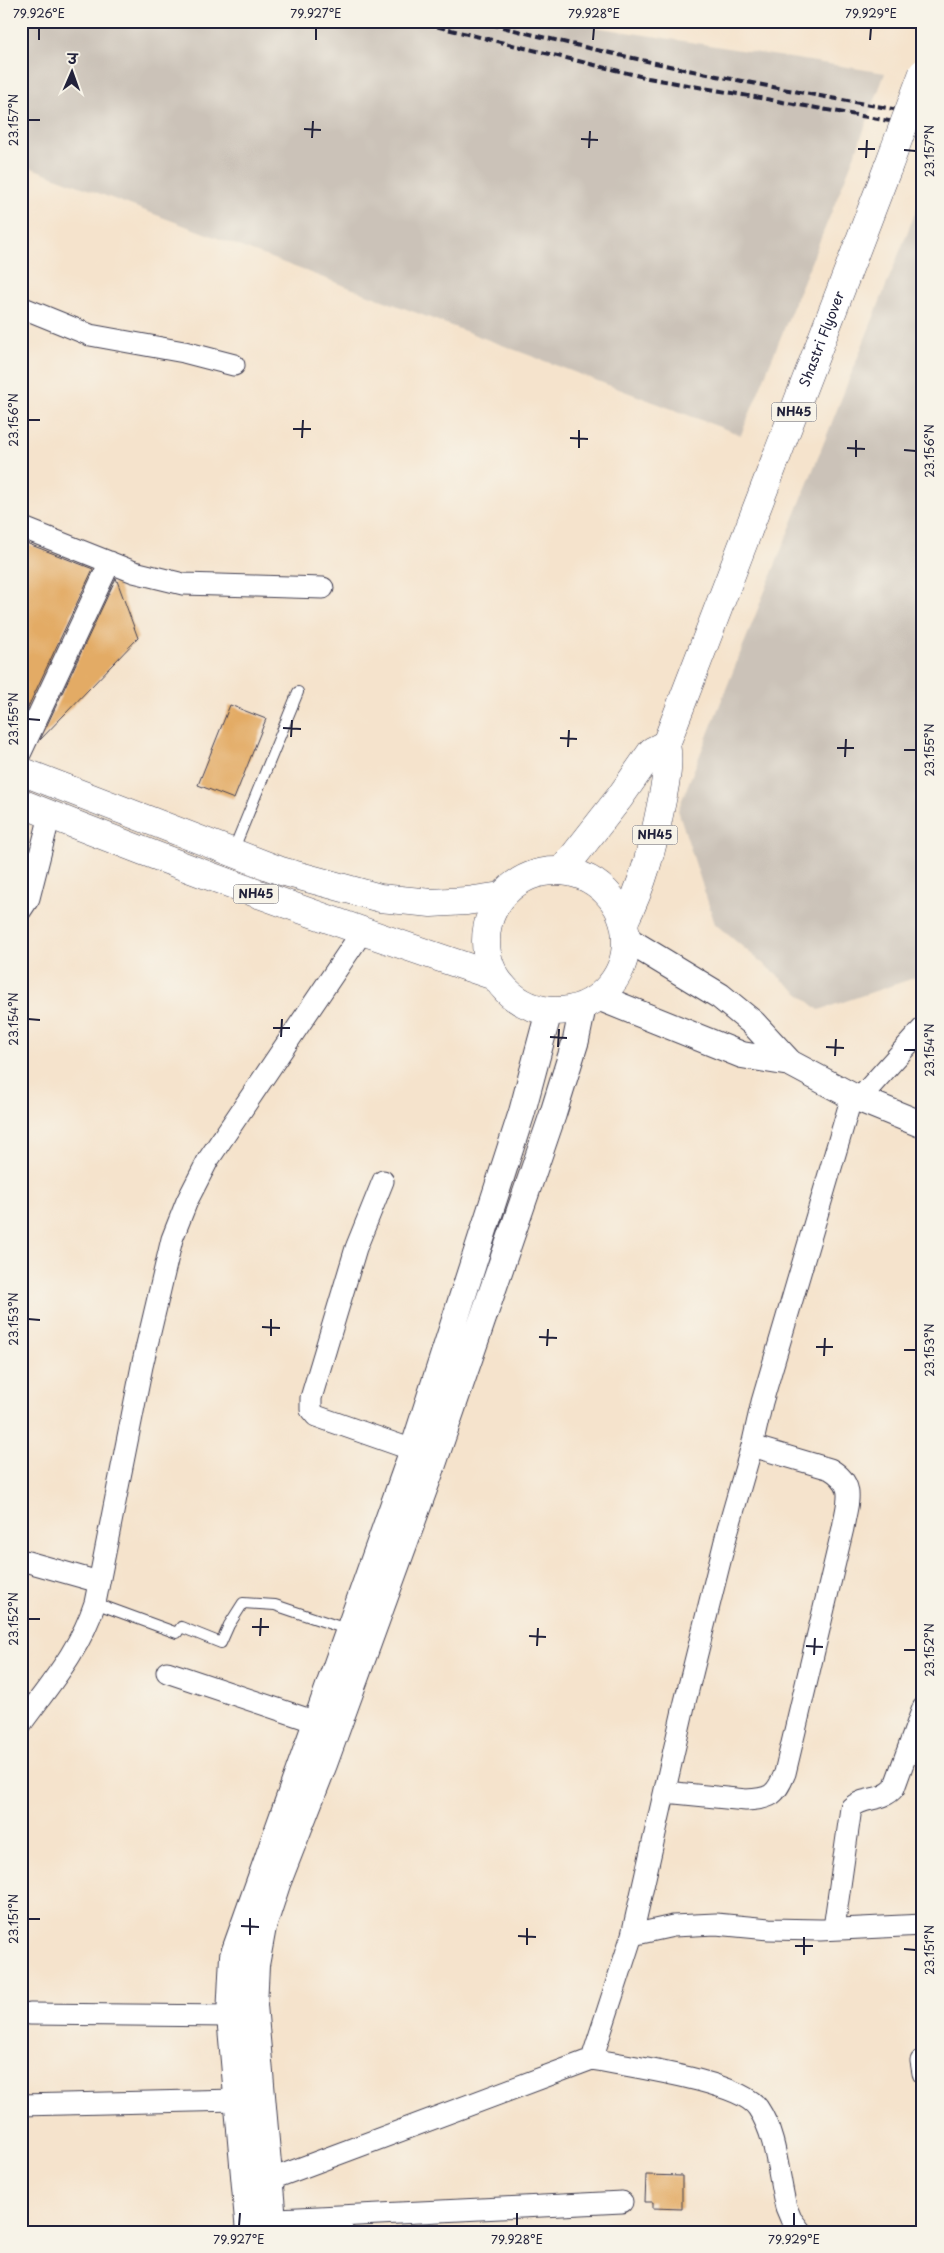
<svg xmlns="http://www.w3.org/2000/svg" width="944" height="2253" font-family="'Playpen Sans','Playpen Sans Deva',sans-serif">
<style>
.industrial{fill:#cbc2b8}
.building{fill:#e3ab65}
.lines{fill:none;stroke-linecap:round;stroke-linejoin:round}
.service-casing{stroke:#423f51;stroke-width:12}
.minor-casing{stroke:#423f51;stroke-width:23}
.tertiary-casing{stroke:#423f51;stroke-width:28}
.trunk-casing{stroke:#423f51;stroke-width:29}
.service{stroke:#fff;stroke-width:10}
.minor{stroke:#fff;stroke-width:21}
.tertiary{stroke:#fff;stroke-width:26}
.trunk{stroke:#fff;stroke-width:28}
.rail{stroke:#22223b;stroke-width:4;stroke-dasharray:8 4;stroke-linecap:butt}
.trunk-bridge-casing{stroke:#423f51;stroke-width:29;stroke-linecap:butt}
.trunk-bridge{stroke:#fff;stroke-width:28}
.ticks{fill:none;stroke:#22223b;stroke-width:2}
.labels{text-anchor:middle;stroke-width:4;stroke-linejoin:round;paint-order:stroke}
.shield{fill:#f7f3e8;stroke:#62616f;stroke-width:1}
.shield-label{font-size:12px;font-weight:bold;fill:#22223b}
.street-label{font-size:14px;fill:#22223b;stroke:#f7f3e8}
.neatline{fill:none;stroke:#22223b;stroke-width:2}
.ticks-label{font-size:12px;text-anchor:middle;fill:#22223b}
</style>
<rect width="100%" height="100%" fill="#f7f3e8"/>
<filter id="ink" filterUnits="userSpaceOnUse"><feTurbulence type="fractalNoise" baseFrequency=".02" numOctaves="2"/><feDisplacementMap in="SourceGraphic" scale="10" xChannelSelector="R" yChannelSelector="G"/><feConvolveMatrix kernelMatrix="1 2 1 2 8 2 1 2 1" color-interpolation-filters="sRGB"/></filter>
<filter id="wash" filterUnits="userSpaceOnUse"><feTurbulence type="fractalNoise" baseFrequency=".0096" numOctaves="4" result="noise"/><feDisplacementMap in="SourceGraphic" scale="20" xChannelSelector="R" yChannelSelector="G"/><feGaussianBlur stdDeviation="1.12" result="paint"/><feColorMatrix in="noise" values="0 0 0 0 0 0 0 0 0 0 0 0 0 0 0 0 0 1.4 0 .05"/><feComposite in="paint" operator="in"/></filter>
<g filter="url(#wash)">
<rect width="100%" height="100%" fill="#f5e3cc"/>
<path class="industrial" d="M21,21H557L885,73L855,154L741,435L21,164Z
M923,193V975L819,1010L715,924L678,810Z"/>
<g id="blocks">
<path class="building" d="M21,541L93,569L21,722Z
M116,578L138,638L40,740Z
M230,705L266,719L234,799L198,785Z
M646,2175L682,2176V2209L653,2208V2202H645Z"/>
</g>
</g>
<g filter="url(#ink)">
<use href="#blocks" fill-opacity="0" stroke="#423f51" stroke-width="1"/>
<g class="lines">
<defs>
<path id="service" d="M233,851L298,692
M95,1603L177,1633L181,1627L221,1643L229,1625L243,1603L275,1605L349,1630"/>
<path id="minor" d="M21,307L90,335L184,352L234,365
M21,527L134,572L183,584L323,588
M21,752L110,562
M21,910L29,898L50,815
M859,1099L923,1028
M383,1181L356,1248L311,1398V1410L316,1416L413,1450
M21,1560L99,1582
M167,1672L316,1722
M21,1724C50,1684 80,1650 95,1603L142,1366L172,1239L187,1201L208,1160L362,932
M665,1792L746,1800C771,1799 776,1795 785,1773L843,1528C847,1502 857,1485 830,1469L752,1446
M834,1928L851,1808C863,1796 883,1802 894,1788L923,1708
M632,1935L673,1926L716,1924L769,1929L820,1930L923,1925
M30,2014L230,2016
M592,2059C627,2066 740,2081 758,2108C777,2136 778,2176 786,2207L791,2219L801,2232
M921,2061L923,2073
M21,2105L236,2100L253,2097
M254,2182L269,2180L592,2059L632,1935L684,1706L727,1533L752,1446L762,1402L852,1096
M313,2219L343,2232
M258,2220L622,2202"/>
<path id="tertiary" d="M626,939L720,996L753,1023L790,1063
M598,997L742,1055L790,1063L852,1096L923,1125
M249,2232L230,2016L233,1956L413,1450L522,1112L549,1011
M274,2232L254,2005L256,1965L263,1927L277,1884L324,1764L431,1470L553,1114L576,1040L583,1006"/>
<g id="trunk">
<path id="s1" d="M666,744L888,167"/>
<path d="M21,771L281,871L333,885L380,898L431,903L467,901L501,896"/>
<path d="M21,803C177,866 335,923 494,976"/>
<circle cx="556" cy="941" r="70"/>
<path d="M562,871L620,797L652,751L666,744"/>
<path d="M624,922C643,885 653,846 661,805C665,785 670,765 666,744"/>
</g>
</defs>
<use href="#service" class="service-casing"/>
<use href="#minor" class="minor-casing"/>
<use href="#tertiary" class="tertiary-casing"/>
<use href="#trunk" class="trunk-casing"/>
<use href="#service" class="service"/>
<use href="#minor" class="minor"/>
<use href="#tertiary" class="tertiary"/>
<use href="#trunk" class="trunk"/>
<path class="rail" d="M414,21L648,78L923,127
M479,21C625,59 773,89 923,114"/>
<defs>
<path id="trunk-bridge" d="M888,167L923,73"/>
</defs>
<use href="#trunk-bridge" class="trunk-bridge-casing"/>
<use href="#trunk-bridge" class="trunk-bridge"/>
</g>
</g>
<path class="ticks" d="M39,40V28M316,40V28M593,40L594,28M870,40L871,28M28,120H40M304,129L321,130M312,138L313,121M581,139L598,140M589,148L590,131M858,149H875M904,150L916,151M866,158L867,140M28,420H40M293,429H311M302,438L303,420M570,438L588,439M579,448V430M847,448L865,449M904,450L916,451M856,457V440M28,719L40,720M283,728L301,729M291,737L292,720M560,738L577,739M568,747L569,730M837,748H854M904,750H916M845,757L846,739M28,1019L40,1020M273,1028H290M281,1037L282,1019M550,1037L567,1038M558,1047L559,1029M826,1047L844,1048M904,1050H916M835,1056L836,1039M28,1319L40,1320M262,1327L280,1328M271,1336V1319M539,1337L557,1338M547,1346L548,1329M816,1347H833M904,1350H916M824,1356L825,1338M28,1619H40M252,1627H269M260,1636L261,1618M529,1636L546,1637M537,1646L538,1628M806,1646L823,1647M904,1650H916M814,1655L815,1638M28,1919H40M241,1926L259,1927M250,1935V1918M518,1936L536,1937M527,1945V1928M795,1946H813M904,1949L916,1950M804,1955V1937M239,2226L240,2213M517,2226V2213M794,2226V2213"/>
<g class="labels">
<g class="shield">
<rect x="771.5" y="402.5" width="45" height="19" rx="4"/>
<rect x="632.5" y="825.5" width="45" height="19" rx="4"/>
<rect x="233.5" y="884.5" width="45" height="19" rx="4"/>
</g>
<g class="shield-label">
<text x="794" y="416">NH45</text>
<text x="655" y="839">NH45</text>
<text x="256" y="898">NH45</text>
</g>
<g class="street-label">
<text dy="5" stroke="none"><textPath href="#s1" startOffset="434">Shastri Flyover</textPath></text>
</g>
</g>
<rect width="944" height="2253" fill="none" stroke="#f7f3e8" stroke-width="55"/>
<g transform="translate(72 72) rotate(2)" stroke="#f7f3e8" stroke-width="4" paint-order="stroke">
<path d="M0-4L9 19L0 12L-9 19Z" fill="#22223b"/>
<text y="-8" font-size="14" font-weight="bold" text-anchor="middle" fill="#22223b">उ</text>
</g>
<rect x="28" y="28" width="888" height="2198" class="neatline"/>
<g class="ticks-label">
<text x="39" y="18">79.926°E</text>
<text x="316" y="18">79.927°E</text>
<text x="594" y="18">79.928°E</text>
<text x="871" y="18">79.929°E</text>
<text transform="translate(14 120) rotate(-90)" y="4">23.157°N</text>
<text transform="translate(930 151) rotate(-90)" y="4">23.157°N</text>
<text transform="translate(14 420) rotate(-90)" y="4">23.156°N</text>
<text transform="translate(930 451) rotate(-90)" y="4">23.156°N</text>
<text transform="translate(14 719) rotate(-90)" y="4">23.155°N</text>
<text transform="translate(930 750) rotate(-90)" y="4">23.155°N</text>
<text transform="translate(14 1019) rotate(-90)" y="4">23.154°N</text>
<text transform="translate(930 1050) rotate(-90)" y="4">23.154°N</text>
<text transform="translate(14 1319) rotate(-90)" y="4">23.153°N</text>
<text transform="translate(930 1350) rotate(-90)" y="4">23.153°N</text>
<text transform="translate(14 1619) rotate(-90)" y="4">23.152°N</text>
<text transform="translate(930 1650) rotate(-90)" y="4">23.152°N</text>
<text transform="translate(14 1919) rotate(-90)" y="4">23.151°N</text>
<text transform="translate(930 1950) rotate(-90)" y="4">23.151°N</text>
<text x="239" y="2244">79.927°E</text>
<text x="517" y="2244">79.928°E</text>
<text x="794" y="2244">79.929°E</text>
</g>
</svg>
